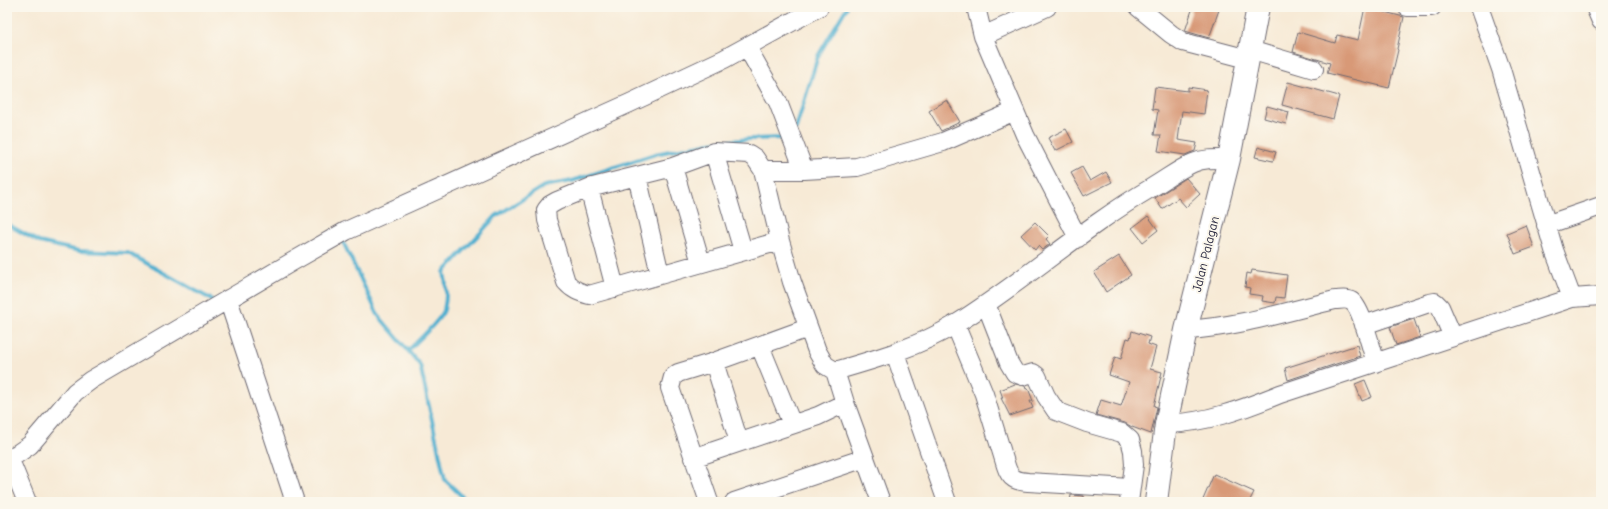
<svg xmlns="http://www.w3.org/2000/svg" width="1608" height="509" font-family="'Comic Neue',sans-serif">
<style>
.lines{fill:none;stroke-linecap:round;stroke-linejoin:round}
.stream{stroke:#50afcf;stroke-width:4}
.building{fill:#d89977}
.minor-casing{stroke:#6d6871;stroke-width:20}
.highway-casing{stroke:#6d6871;stroke-width:24}
.minor{stroke:#fff;stroke-width:18}
.highway{stroke:#fff;stroke-width:22}
.labels{text-anchor:middle;stroke-width:4;stroke-linejoin:round;paint-order:stroke}
.street-label{font-size:13px;fill:#22223b;stroke:#fbf7ec}
</style>
<rect width="100%" height="100%" fill="#fbf7ec"/>
<filter id="ink" filterUnits="userSpaceOnUse"><feTurbulence type="fractalNoise" baseFrequency=".025" numOctaves="2"/><feDisplacementMap in="SourceGraphic" scale="8" xChannelSelector="R" yChannelSelector="G"/><feConvolveMatrix kernelMatrix="1 2 1 2 8 2 1 2 1" color-interpolation-filters="sRGB"/></filter>
<filter id="wash" filterUnits="userSpaceOnUse"><feTurbulence type="fractalNoise" baseFrequency=".012" numOctaves="4" result="noise"/><feDisplacementMap in="SourceGraphic" scale="16" xChannelSelector="R" yChannelSelector="G"/><feGaussianBlur stdDeviation="0.9" result="paint"/><feColorMatrix in="noise" values="0 0 0 0 0 0 0 0 0 0 0 0 0 0 0 0 0 1.4 0 .05"/><feComposite in="paint" operator="in"/></filter>
<g filter="url(#wash)">
<rect width="100%" height="100%" fill="#f7ead6"/>
<g class="lines">
<path class="stream" d="M794,130L796,128L818,56L847,7
M7,224L39,242L79,251L128,253L214,301
M342,240L378,315L420,365L445,480L468,502
M408,351C416,342 441,320 444,310C447,297 447,285 444,272L496,216L544,186L572,181L655,154L709,143L750,139L784,138L786,137"/>
</g>
<g id="blocks">
<path class="building" d="M1193,7H1220L1209,38L1185,31Z
M1365,7L1404,17L1397,49L1398,50L1389,88L1327,73L1330,63L1293,52L1298,32L1335,43L1337,35L1358,40Z
M1288,82L1339,96L1333,119L1282,105Z
M1155,87L1188,91V87L1207,90L1204,114L1182,111L1178,140L1197,143L1195,151L1185,155L1158,151L1161,135H1154L1158,110L1152,109Z
M947,100L960,122L941,131L929,111Z
M1267,106L1289,112L1286,124L1264,118Z
M1066,129L1073,142L1055,151L1048,138Z
M1258,147L1276,152L1273,161L1255,157Z
M1082,167L1090,181L1106,172L1112,182L1084,196L1071,173Z
M1186,178L1200,194L1186,207L1178,198L1162,209L1155,198Z
M1148,216L1158,230L1143,242L1132,228Z
M1035,222L1049,236L1046,239L1050,244L1042,250L1038,246L1035,250L1021,235Z
M1526,225L1534,247L1515,254L1507,233Z
M1119,256L1131,275L1106,292L1094,272Z
M1252,270L1287,275L1284,298L1276,297L1275,303L1262,301L1263,296L1249,294L1250,288L1245,287L1247,273L1251,274Z
M1414,319L1420,337L1396,345L1390,327Z
M1132,331L1150,337L1148,344L1156,347L1150,369L1162,372L1154,406L1157,407L1151,434L1132,427L1125,423L1096,415L1101,400L1121,406L1129,382L1109,375L1115,357L1121,359L1127,338L1130,339Z
M1357,345L1360,356L1288,380L1285,368Z
M1365,380L1372,397L1362,401L1355,384Z
M1015,384L1025,386L1026,389L1028,388L1033,401H1030L1033,408L1010,416L1001,398H1003L1000,390Z
M1214,474L1254,492L1249,502H1202Z
M1071,495L1084,496V502H1070Z"/>
</g>
</g>
<g filter="url(#ink)">
<use href="#blocks" fill-opacity="0" stroke="#6d6871" stroke-width="1"/>
<g class="lines">
<defs>
<path id="minor" d="M976,7L983,36L1025,135L1078,238
M1138,7L1171,34L1183,42L1248,59
M1407,7H1432
M1479,7L1501,69L1554,250L1572,298
M1595,7L1601,21
M983,36L1047,7
M747,47L778,102L804,170
M1250,50L1314,69
M714,152L743,251
M673,167L701,263
M763,170H804L857,167L943,142L1015,111
M637,176L660,274
M589,188L615,288
M1546,225L1601,206
M780,241L589,295C579,292 573,290 566,282L547,220L546,210L550,205L557,201L589,188L673,167L714,152L749,154L755,158L763,170L780,241L792,282L817,351L825,365L835,371C877,359 918,347 956,324C1023,282 1083,228 1151,188C1165,180 1179,169 1193,163C1205,158 1216,159 1229,159
M228,299L295,502
M986,304L1009,363L1015,373L1023,376L1033,373L1037,376L1046,396L1056,411L1087,423L1122,433L1130,440L1133,451L1134,465L1129,502
M955,324L984,394L1006,466C1010,479 1016,481 1028,482L1131,488
M1364,325L1429,303L1435,302L1440,307L1453,337
M1186,330C1238,327 1285,312 1335,300C1340,300 1346,298 1351,301C1361,306 1372,351 1376,363
M760,346L792,424
M895,353L947,502
M714,362L739,442
M835,371L845,403L881,502
M1166,424C1206,423 1243,409 1280,394L1572,298L1601,296
M693,458L818,416L845,403
M10,460L27,502
M7,461L30,445L75,392L91,380L290,263L346,231L630,103L724,59L819,7
M709,502L670,388L673,377L678,373L714,362L808,328
M734,502L865,458"/>
<path id="highway" d="M1156,502L1166,424L1186,330L1229,159L1258,7"/>
</defs>
<use href="#minor" class="minor-casing"/>
<use href="#highway" class="highway-casing"/>
<use href="#minor" class="minor"/>
<use href="#highway" class="highway"/>
</g>
</g>
<g class="labels">
<g class="street-label">
<text transform="translate(1205 254) rotate(-76)" y="5">Jalan Palagan</text>
</g>
</g>
<rect width="1608" height="509" fill="none" stroke="#fbf7ec" stroke-width="24"/>
</svg>
